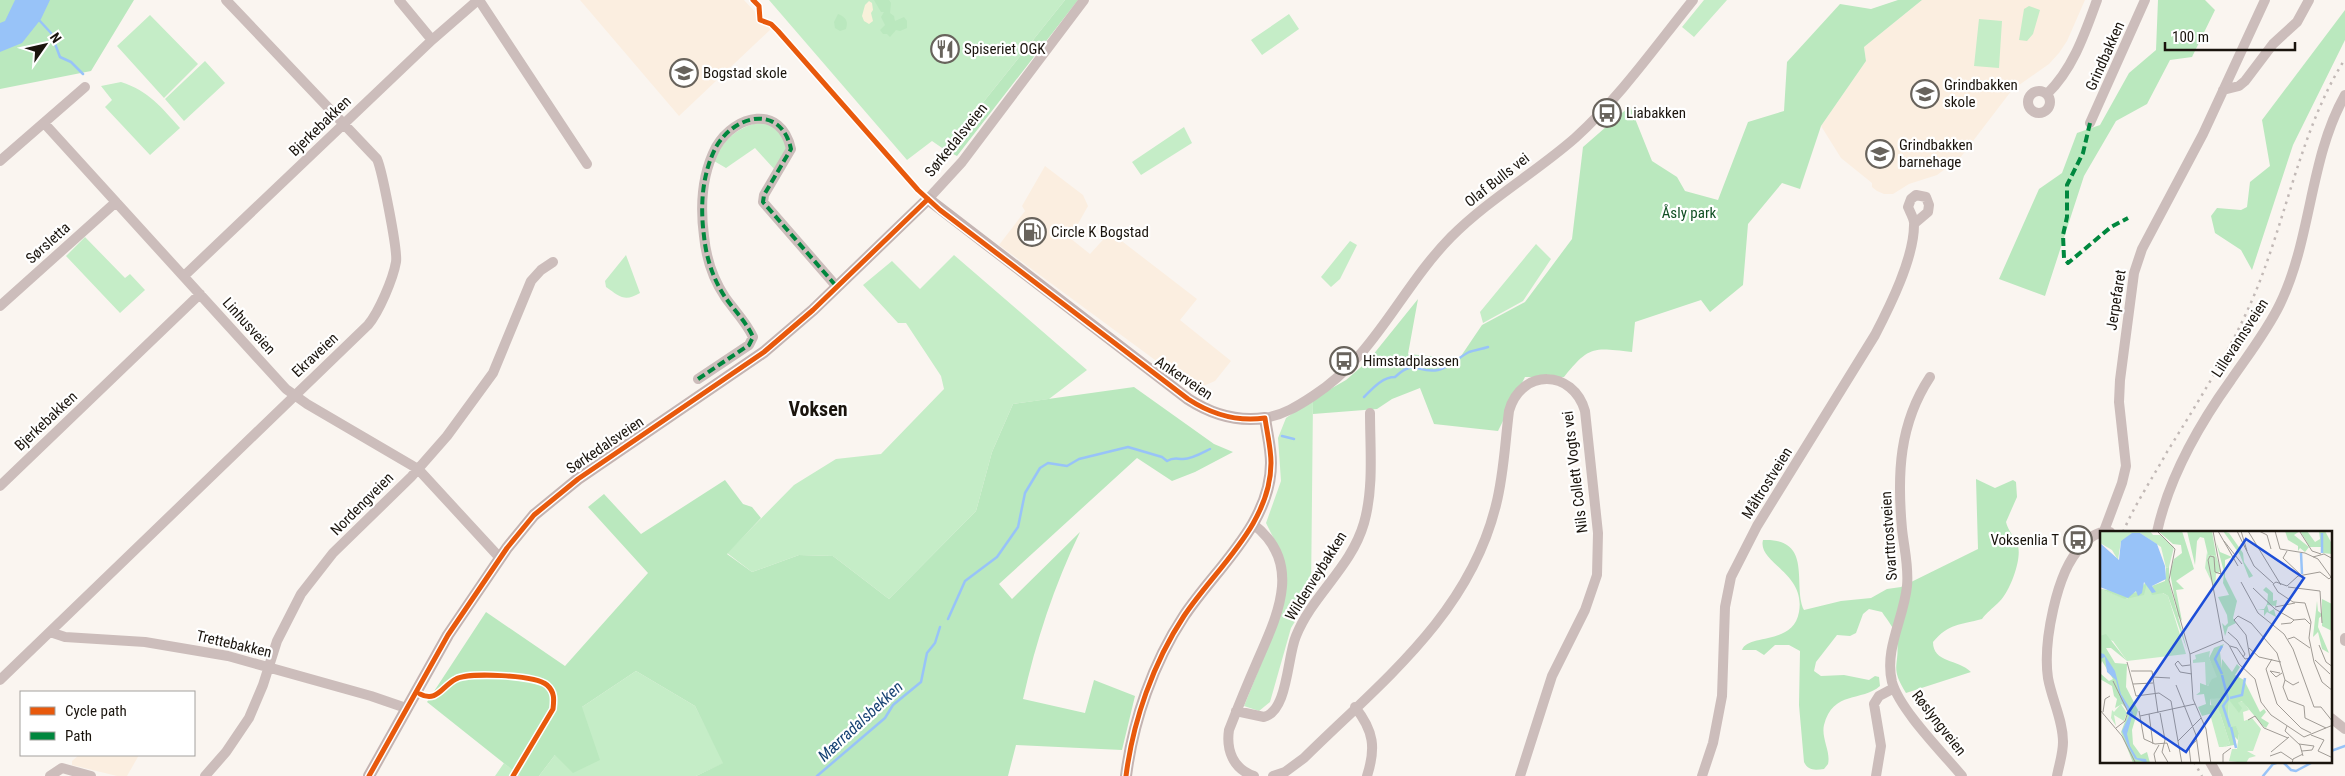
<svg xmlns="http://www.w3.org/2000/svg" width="2345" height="776" font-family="'Roboto Condensed',sans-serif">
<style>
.built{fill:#fbeee0}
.green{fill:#c5edc7}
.forest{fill:#bae8be}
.sand{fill:#f8f1da}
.water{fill:#98c3f8}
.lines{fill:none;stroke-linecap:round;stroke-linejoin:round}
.stream{stroke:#98c3f8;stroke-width:2.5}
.minor{stroke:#ccbdbb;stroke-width:10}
.major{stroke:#c4b4b2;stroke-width:12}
.rail{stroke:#c2b9b6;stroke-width:2.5;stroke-dasharray:2.5 5;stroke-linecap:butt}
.quiet{stroke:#00873e;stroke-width:4;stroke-dasharray:8 4;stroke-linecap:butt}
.cycleway-casing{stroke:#fff;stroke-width:8}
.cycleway{stroke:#e8590c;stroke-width:5}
.labels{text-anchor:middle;stroke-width:4.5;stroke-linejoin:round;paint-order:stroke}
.poi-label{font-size:15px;fill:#1a140d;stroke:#fff;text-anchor:start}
.street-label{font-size:15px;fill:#1a140d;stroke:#fff}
.park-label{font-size:15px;fill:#104f23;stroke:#fff}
.water-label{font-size:16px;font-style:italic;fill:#174273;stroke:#fff}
.district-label{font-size:20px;font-weight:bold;fill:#1a140d;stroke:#fff}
.inset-river{fill:none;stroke:#98c3f8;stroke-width:2.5}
.inset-road{fill:none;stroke:#a09b95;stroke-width:1}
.view{fill:#1d4ed8;fill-opacity:0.15;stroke:#1d4ed8;stroke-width:2.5}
.inset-edge{fill:none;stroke:#1a140d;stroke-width:2.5}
</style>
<rect width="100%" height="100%" fill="#faf5f0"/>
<path class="built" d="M580,0H744L771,29L679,116Z
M1922,0H2085L2067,41L2059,53L2049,64L2012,90L1960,158L1937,175L1909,184L1893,194H1884L1877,191L1872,187V183L1841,158L1821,126L1866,61L1864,47Z
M1045,166L1083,195L1088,206L1070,238L1090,254L1110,232L1197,299L1180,320L1231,361L1215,381L1201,387L1189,385L999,245L1025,211L1022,206Z
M79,755H139L127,776H117L72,765V761Z"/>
<path class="green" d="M769,0H1065L945,150L932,141L907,160Z
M1704,0H1727L1694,37L1682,27Z
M2029,6L2040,10L2033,34L2027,41L2019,40L2024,9Z
M1289,14L1299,29L1262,55L1251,40Z
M150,15L198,64L164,98L117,46Z
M1979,19L2002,21L1999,68L1974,66Z
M205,61L225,83L184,121L165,99Z
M121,82C149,91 161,107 180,128L150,155L105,107L112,100L101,86Z
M764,120L785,137L787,149L775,170L755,148L726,168L714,161C726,135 737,129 764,120Z
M1184,127L1192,143L1141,175L1132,162Z
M85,237L125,278L130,274L145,290L120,313L66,256Z
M1350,241L1357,245L1340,279L1331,287L1321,277Z
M1536,244L1551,259L1523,301L1483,323L1480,312Z
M626,255L640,293C625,302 620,297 606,287L605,281Z
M954,255L1087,370L1049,399L1013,404L992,452L976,511L889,599L833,556L799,555L752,572L727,553L794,485L836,459L881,454L944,389L941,376L906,323H898L863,285L892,261L920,289Z
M1313,399L1311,595L1291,628L1270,702L1259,711L1244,706L1278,622L1282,555L1266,523L1281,481L1278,438L1286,418Z
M636,671L695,706L724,763L696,776H539L555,755L582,707Z
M504,763L520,776H495Z"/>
<path class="forest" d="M0,0H134L91,71L0,89Z
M874,0H889L891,3L890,13L894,16L895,21L904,17L907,21V28L900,31L896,30L890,37L887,34H883L880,30L885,25L881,17L884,12H881Z
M1065,0H1078L957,156L945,150Z
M1898,0H1922L1864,47L1866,61L1821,126L1800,189L1782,183L1748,224L1743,285L1710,312L1701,300L1635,322L1632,352C1593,348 1590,345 1564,377H1525L1498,431L1434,424L1420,388L1392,399L1377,409L1313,414V399L1346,380L1368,361L1418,299L1408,354L1459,359L1482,325L1525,302L1572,239L1583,147L1630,106L1652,161L1677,177L1685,191L1718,200L1748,122L1784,111L1787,62L1840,4L1871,9Z
M2158,0H2205L2215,10L2192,57L2170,60L2147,104L2116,121L2084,176L2045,296L1999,279L2039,189L2062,173L2077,133L2100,125L2129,73L2156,50Z
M2345,10V40L2293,145L2252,270L2241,250L2215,233L2211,216L2217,208L2241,210L2247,207L2250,182L2270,166L2262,120Z
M838,14C847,18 848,21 846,29L840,31L835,28L834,22Z
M1134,387L1214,444L1233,452L1195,472L1172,481L1137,458L999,584L1012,599L1080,532C1054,586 1036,641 1023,699L1085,713L1094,680L1135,696L1122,750L1016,745L1008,776H696L723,763L695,706L636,671L582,707L600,760L573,773L555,755L539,776H520L427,702L486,612L565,666L648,573L588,507L604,494L641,534L725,480L743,504L752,507L761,518L727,554L752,572L799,555L833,556L889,599L976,511L992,452L1013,404Z
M1976,479L1995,488L2013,480L2016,482L2017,497L2006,522C2008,531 2015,537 2018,546C2022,560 2009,594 1998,603C1992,609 1987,612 1982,619C1960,625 1949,623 1933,642C1933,663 1958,659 1971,672L1906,693C1889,666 1900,667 1897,640C1896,630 1888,621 1882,612L1869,609L1863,614L1856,633L1850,636L1837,635L1816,662L1814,671L1821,676L1844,675L1869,680L1875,676L1879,677L1880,686C1862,702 1833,690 1824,725C1821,738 1831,752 1828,764L1824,769C1815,770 1808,771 1804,762L1799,705L1800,651L1789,645H1775L1764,655L1756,650H1742C1748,633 1793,646 1799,612C1806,572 1757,563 1763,540C1814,538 1792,585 1804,610L1841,601L1871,598L1887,589L1901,587L1978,549Z"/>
<path class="sand" d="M869,1L872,3L873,10L871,13L873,21L869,24L864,21L862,16L865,5Z"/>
<path class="water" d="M15,0H50L41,19L22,43L0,52V23L5,21Z"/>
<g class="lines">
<path class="stream" d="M39,20L51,33L60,57L71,62L83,74
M1364,397C1372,389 1382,377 1395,377C1416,358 1417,374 1438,370C1449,368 1459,357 1469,352C1475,350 1482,349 1488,347
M1282,436L1294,439
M948,619L965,581L997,557L1018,527L1025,493L1040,468L1048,463L1067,466L1079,459L1128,447L1162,457L1167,461C1174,457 1176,459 1183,459C1192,459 1202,453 1210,449
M2331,751L2345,746
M2283,762L2291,770L2296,771L2313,762
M817,776L885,718L893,705L921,682L927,653L935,643L940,627
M2263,776L2273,764L2279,762"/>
<path class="minor" d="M399,0L432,40
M479,0L587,164
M2223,90L2239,86L2245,81L2273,44L2297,22L2309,0
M2028 102a11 11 0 1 1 22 0a11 11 0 1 1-22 0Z
M2047,94C2073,69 2085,33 2097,0
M44,123L286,389L307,404L418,469L500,558
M2090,123L2145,0
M0,161L85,87
M928,199L962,162L1084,0
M184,276L432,40L478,0
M0,306L116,202
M1930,377C1899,424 1897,474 1902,529C1904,548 1909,567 1907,586C1904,618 1884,649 1892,682C1900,710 1942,752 1962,776
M698,379L749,345L753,337C747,323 734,310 725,297C713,279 706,257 704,236C700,206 702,174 716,147C735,114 781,104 791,149L764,195L763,202L837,287
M1265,418C1283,415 1298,406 1313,396C1376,355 1400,289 1451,237C1489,199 1535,173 1575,138C1620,97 1655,47 1693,0
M0,486L200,294
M1253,524C1304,563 1277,616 1257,662C1247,685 1238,707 1229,730C1226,750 1233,769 1254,776
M2104,531L2122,483L2126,466L2119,402L2120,380L2134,273L2142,249L2203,134L2265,0
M2157,532C2169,477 2198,426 2231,380C2248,355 2267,331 2280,304C2312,238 2309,159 2345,95
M50,632L65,637L145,642L228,656L371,696L406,708
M2345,638V641
M0,680L368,325C379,312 393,279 396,262C398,251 382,170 377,159L226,0
M1355,707C1374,731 1376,748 1367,776
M1236,711L1264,717C1288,711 1287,657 1296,636C1313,594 1351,568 1364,523C1374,488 1370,448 1370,413
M2331,718L2345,729
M2210,762L2218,776
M50,776L62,768L91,776
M205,776L226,752L249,718L263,685L277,641L301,594L333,553L411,477L447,436L493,373L531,281L541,270L553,262
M1273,776L1285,772L1304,758C1381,682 1469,615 1496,505C1504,474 1505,442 1509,411C1521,368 1573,369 1585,411L1598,533L1597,575L1585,610L1552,676L1520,776
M1702,776L1713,743L1722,696L1725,607L1731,577L1757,526L1875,335C1890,306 1914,258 1914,225C1915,220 1910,212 1908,207L1911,199L1916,195L1926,197L1929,205L1928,212L1915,223
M1876,776L1881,746L1874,704L1879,696L1894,688
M2057,776C2059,765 2063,754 2063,742C2063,720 2052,700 2048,678C2043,644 2056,572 2081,547C2089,538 2098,530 2110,532"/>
<path class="major" d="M369,776L448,635L507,548L534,515L578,479L764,352L813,310L928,199L1188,399C1211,414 1237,422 1265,418C1267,433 1271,448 1271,463C1271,524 1215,569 1184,616C1153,663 1133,721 1126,776"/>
<path class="rail" d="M2123,532C2135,504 2152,479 2167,452C2196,405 2226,358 2249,307C2285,228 2299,131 2345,59
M2194,762L2202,776"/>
<path class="quiet" d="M2090,123L2083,153L2067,185V217L2063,235L2064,258L2068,263L2111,227L2128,218
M698,379L749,345L753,337C747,323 734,310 725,297C713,279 706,257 704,236C700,206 702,174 716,147C735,114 781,104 791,149L764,195L763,202L837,287"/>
<defs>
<path id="cycleway" d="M753,0L759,6L760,20L771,24L778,31L918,190L940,210L1188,399C1211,414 1237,422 1265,418C1267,433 1271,448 1271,463C1271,524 1215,569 1184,616C1153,663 1133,721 1126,776
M420,694C437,703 442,686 456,679C469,672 535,675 547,685C555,692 554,700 553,709L513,776
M369,776L448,635L507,548L534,515L578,479L764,352L813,310L928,199"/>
</defs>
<use href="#cycleway" class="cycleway-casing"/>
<use href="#cycleway" class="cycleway"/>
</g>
<defs>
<symbol id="restaurant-ring" viewBox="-11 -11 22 22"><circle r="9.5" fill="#fff" stroke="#68635c" stroke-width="1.5"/><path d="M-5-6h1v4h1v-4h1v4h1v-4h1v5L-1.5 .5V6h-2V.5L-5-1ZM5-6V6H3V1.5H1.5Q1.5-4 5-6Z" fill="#68635c"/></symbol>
<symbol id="school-ring" viewBox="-11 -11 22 22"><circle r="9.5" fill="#fff" stroke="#68635c" stroke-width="1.5"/><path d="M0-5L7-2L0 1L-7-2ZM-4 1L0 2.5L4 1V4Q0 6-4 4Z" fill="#68635c"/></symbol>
<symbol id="bus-ring" viewBox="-11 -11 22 22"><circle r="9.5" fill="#fff" stroke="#68635c" stroke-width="1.5"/><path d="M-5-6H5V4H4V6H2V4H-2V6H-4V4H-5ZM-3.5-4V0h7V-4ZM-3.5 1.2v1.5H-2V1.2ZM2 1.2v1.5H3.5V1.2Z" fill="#68635c"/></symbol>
<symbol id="fuel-ring" viewBox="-11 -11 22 22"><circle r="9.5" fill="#fff" stroke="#68635c" stroke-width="1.5"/><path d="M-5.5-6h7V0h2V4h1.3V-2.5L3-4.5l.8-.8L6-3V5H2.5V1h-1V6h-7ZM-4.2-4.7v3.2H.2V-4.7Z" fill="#68635c"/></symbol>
</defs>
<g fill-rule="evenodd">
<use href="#restaurant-ring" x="929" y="33" width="32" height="32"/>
<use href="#school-ring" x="668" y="57" width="32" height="32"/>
<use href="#school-ring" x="1909" y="78" width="32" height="32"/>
<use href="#bus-ring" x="1591" y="97" width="32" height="32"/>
<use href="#school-ring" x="1864" y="138" width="32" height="32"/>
<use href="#fuel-ring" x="1016" y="216" width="32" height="32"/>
<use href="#bus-ring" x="1328" y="345" width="32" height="32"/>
<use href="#bus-ring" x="2062" y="524" width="32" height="32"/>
</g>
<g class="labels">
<g class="poi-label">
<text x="964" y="54">Spiseriet OGK</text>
<text x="703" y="78">Bogstad skole</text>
<text x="1944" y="90">Grindbakken<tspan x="1944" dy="17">skole</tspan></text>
<text x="1626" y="118">Liabakken</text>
<text x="1899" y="150">Grindbakken<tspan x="1899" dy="17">barnehage</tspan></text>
<text x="1051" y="237">Circle K Bogstad</text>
<text x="1363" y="366">Himstadplassen</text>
<text x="2059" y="545" text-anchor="end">Voksenlia T</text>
</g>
<g class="street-label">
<text transform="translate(2105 56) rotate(-66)" y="5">Grindbakken</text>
<text transform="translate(320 126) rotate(-44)" y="5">Bjerkebakken</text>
<text transform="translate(956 140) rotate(-51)" y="5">Sørkedalsveien</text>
<text transform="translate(1497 180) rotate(-38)" y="5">Olaf Bulls vei</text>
<text transform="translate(48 243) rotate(-42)" y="5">Sørsletta</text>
<text transform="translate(2116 300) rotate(-81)" y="5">Jerpefaret</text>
<text transform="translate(249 326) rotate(48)" y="5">Linhusveien</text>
<text transform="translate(2240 338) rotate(-57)" y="5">Lillevannsveien</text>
<text transform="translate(315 355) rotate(-43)" y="5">Ekraveien</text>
<text transform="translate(1184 378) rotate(34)" y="5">Ankerveien</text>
<text transform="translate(46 421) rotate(-43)" y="5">Bjerkebakken</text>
<text transform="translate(605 445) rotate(-34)" y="5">Sørkedalsveien</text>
<text transform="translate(1575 472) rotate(-97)" y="5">Nils Collett Vogts vei</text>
<text transform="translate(1767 483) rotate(-58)" y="5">Måltrostveien</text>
<text transform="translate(362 504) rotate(-45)" y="5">Nordengveien</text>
<text transform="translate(1889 536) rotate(-94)" y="5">Svarttrostveien</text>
<text transform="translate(1316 576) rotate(-58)" y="5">Wildenveybakken</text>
<text transform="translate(234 644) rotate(13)" y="5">Trettebakken</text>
<text transform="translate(1939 723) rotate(52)" y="5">Røslyngveien</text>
</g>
<g class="park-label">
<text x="1689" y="218">Åsly park</text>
</g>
<g class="water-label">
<text transform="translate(860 721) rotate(-43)" y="6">Mærradalsbekken</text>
</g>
<g class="district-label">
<text x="818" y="416">Voksen</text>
</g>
</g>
<g transform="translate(2100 531)">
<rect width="232" height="232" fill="#faf5f0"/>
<path d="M0,0H50L53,4H60L74,16L69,36L66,37L61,16L40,2L21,10L18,29L12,19L0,12ZM107,21L108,24H116L121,40L116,43L115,58L105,37ZM45,52L68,65L86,123L27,130L13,110L0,106V58L27,68ZM110,120L109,127L118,146L106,156L105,131L93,132V129L96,128L95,124ZM116,166H121L120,182L130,213L123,216H119L110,183L113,182L110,168ZM129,168L133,173L143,170L149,179L143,181L144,190L152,187L161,198L153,220H147L156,225L149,227L146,232L129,230L132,218H137L139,202L136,196H131L128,188ZM21,173L27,182L24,190L14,184L16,195L11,187L12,179L14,181Z" fill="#c5edc7"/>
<path d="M58,0H82L94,38L76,50L84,58L76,59L82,90L78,85L70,42L74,28L82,22L81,14L73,13ZM87,0H112L116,24H108L104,7L100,6L97,10L95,34ZM123,0L129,2L143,22L144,31L153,45L149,47L140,24ZM185,0H207L215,11L220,8L219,0H225L232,13V23L222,22L221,16H210L200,0L194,4L209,16L205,21L200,17L198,20V15L188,9ZM116,11L120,21L132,26L125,29V46L137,70L133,87L136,92L128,96L125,105L122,92L125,95L128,92L127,84L118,66L129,64L123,52L124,41ZM69,36V51L87,119L68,65L63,62L52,64L47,52L44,64L25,68L0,58L37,62L47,51L49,56L56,61L52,55L65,50L66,37ZM166,56L173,62V70L177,69L176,75L167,74L169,81L174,78L176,86L167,81L164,85V79L157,78H164L167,73L168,63L163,59ZM222,68L232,73V100L222,95ZM217,70L218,80L223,84L219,87L218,96L229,122L222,118L218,101L213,106ZM6,103L27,130L11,117H6L15,132L27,133L26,156L38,179L32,199L33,213L41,224L47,221L50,232H33L21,201L29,180L22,173L15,177L17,168L14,165L12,155L0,148L1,143L9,150L13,148L2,130L0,137V105ZM124,113L120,121L122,137V128L132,141L137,133L140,136L135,144L144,149L160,181L164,178L166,181L161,187L169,192L166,197L163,195L142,170L138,172L142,177L139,182L129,169L128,188L131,196L136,195L139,202L138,209L135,206L137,217L134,214L123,216L130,213L118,176L121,167L110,168V174L115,175L113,182L102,185L98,176L106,173L104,163L96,164L100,161V152L108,155L112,148L117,146L109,127L114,117Z" fill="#bae8be"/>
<path d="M32,2H40L57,13L65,35L66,48L52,55L56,61L52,62L44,51L42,62L38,65L36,60L28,67L0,56V12L19,29L21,10ZM0,122L4,123L15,140L21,163L33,182L27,203L30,215L37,227L46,228L47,232L35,228L28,215L22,200L30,183L21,169L16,149L7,141L5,126L0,128Z" fill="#98c3f8"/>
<path class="inset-river" d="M222,2V22M201,22L202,43M122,143L115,128L122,115M122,144L128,168L123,175L130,196M130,167L142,164L145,147M131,196L136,217"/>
<path class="inset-road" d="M57,0L75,18L69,49L90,123M113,0L121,43L115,41L114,26L110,25L108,29L123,109M118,0L138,35M137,0L154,35L173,52M141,0L147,20M148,0L181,54M159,0L167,4L171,18M175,0L180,18L205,22L218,28L231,46L229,48L220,41L198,45L187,55L176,51L173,53L178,61L193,71L205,72L211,91L209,107L214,131L222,151L233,160M200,1L212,20L221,23M124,10L142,33M187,20L183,27L201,44M213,26L224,23L233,28M141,51L158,82L184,103L193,118L214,176H221L233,191M188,56L220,60L222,92M153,57L175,78L194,89L191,92L181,93M175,76L195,72M194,89L205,88L210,93M128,101L137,109L145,123L143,126M188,108L194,106L210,117M219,114L226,131L233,136M130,115L137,117L145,128L150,127L146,104L134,89L138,85L151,92L177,122L185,149L193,154L199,151M149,117L159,126L181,131M172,128L166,138L177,173L201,197L211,202M215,129L230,143M27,131L36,165L59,162L71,170L82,233M90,134L82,135L78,130L75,133L80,141L92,143M31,140H52L58,182M180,142L170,140L176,146L182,142M52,146L70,147M185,149L183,156L188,169L204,175L205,187L226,197M13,150L28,181L25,190L16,197M33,153L53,152M76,154L96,204L100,233M0,179L22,205L36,233M39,180L44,208L55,213L67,212L70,221M3,181L5,168L10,165M60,182L65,209L62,221L69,233M49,183L53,213M40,185L95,173M148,189L155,185L164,197L188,207M187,195L185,200L200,214L203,225M211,204L224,209L218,220L233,227M78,210L101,187M199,213L214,215L212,219L202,220M171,221L189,206M170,225L181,221L193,229M56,233L54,223L59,214M91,233L89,216L97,209M111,233L106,198L93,168L90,123L123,109L129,114L139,133L155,148L161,171L171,184L204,206L233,194M123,233V223L131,217M192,233L193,228L203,223"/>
<path class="view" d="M146,8L204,47L86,221L28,182Z"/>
<rect width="232" height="232" class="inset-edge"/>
</g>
<rect x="20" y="691" width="175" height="65" fill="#ffffff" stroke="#a3a19e"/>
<rect x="30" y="707" width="25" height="8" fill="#e8590c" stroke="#a3a19e"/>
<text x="65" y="716" font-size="15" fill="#1a140d">Cycle path</text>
<rect x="30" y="732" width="25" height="8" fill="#00873e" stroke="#a3a19e"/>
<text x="65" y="741" font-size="15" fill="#1a140d">Path</text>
<g transform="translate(45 45) rotate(56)" stroke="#ffffff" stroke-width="4" paint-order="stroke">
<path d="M0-4L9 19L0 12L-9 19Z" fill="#1a140d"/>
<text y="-8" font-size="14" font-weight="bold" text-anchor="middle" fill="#1a140d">N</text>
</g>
<path d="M2165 42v8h130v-8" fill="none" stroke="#1a140d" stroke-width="2.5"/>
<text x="2172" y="42" font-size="15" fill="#1a140d" stroke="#ffffff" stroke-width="4" paint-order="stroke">100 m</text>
</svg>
